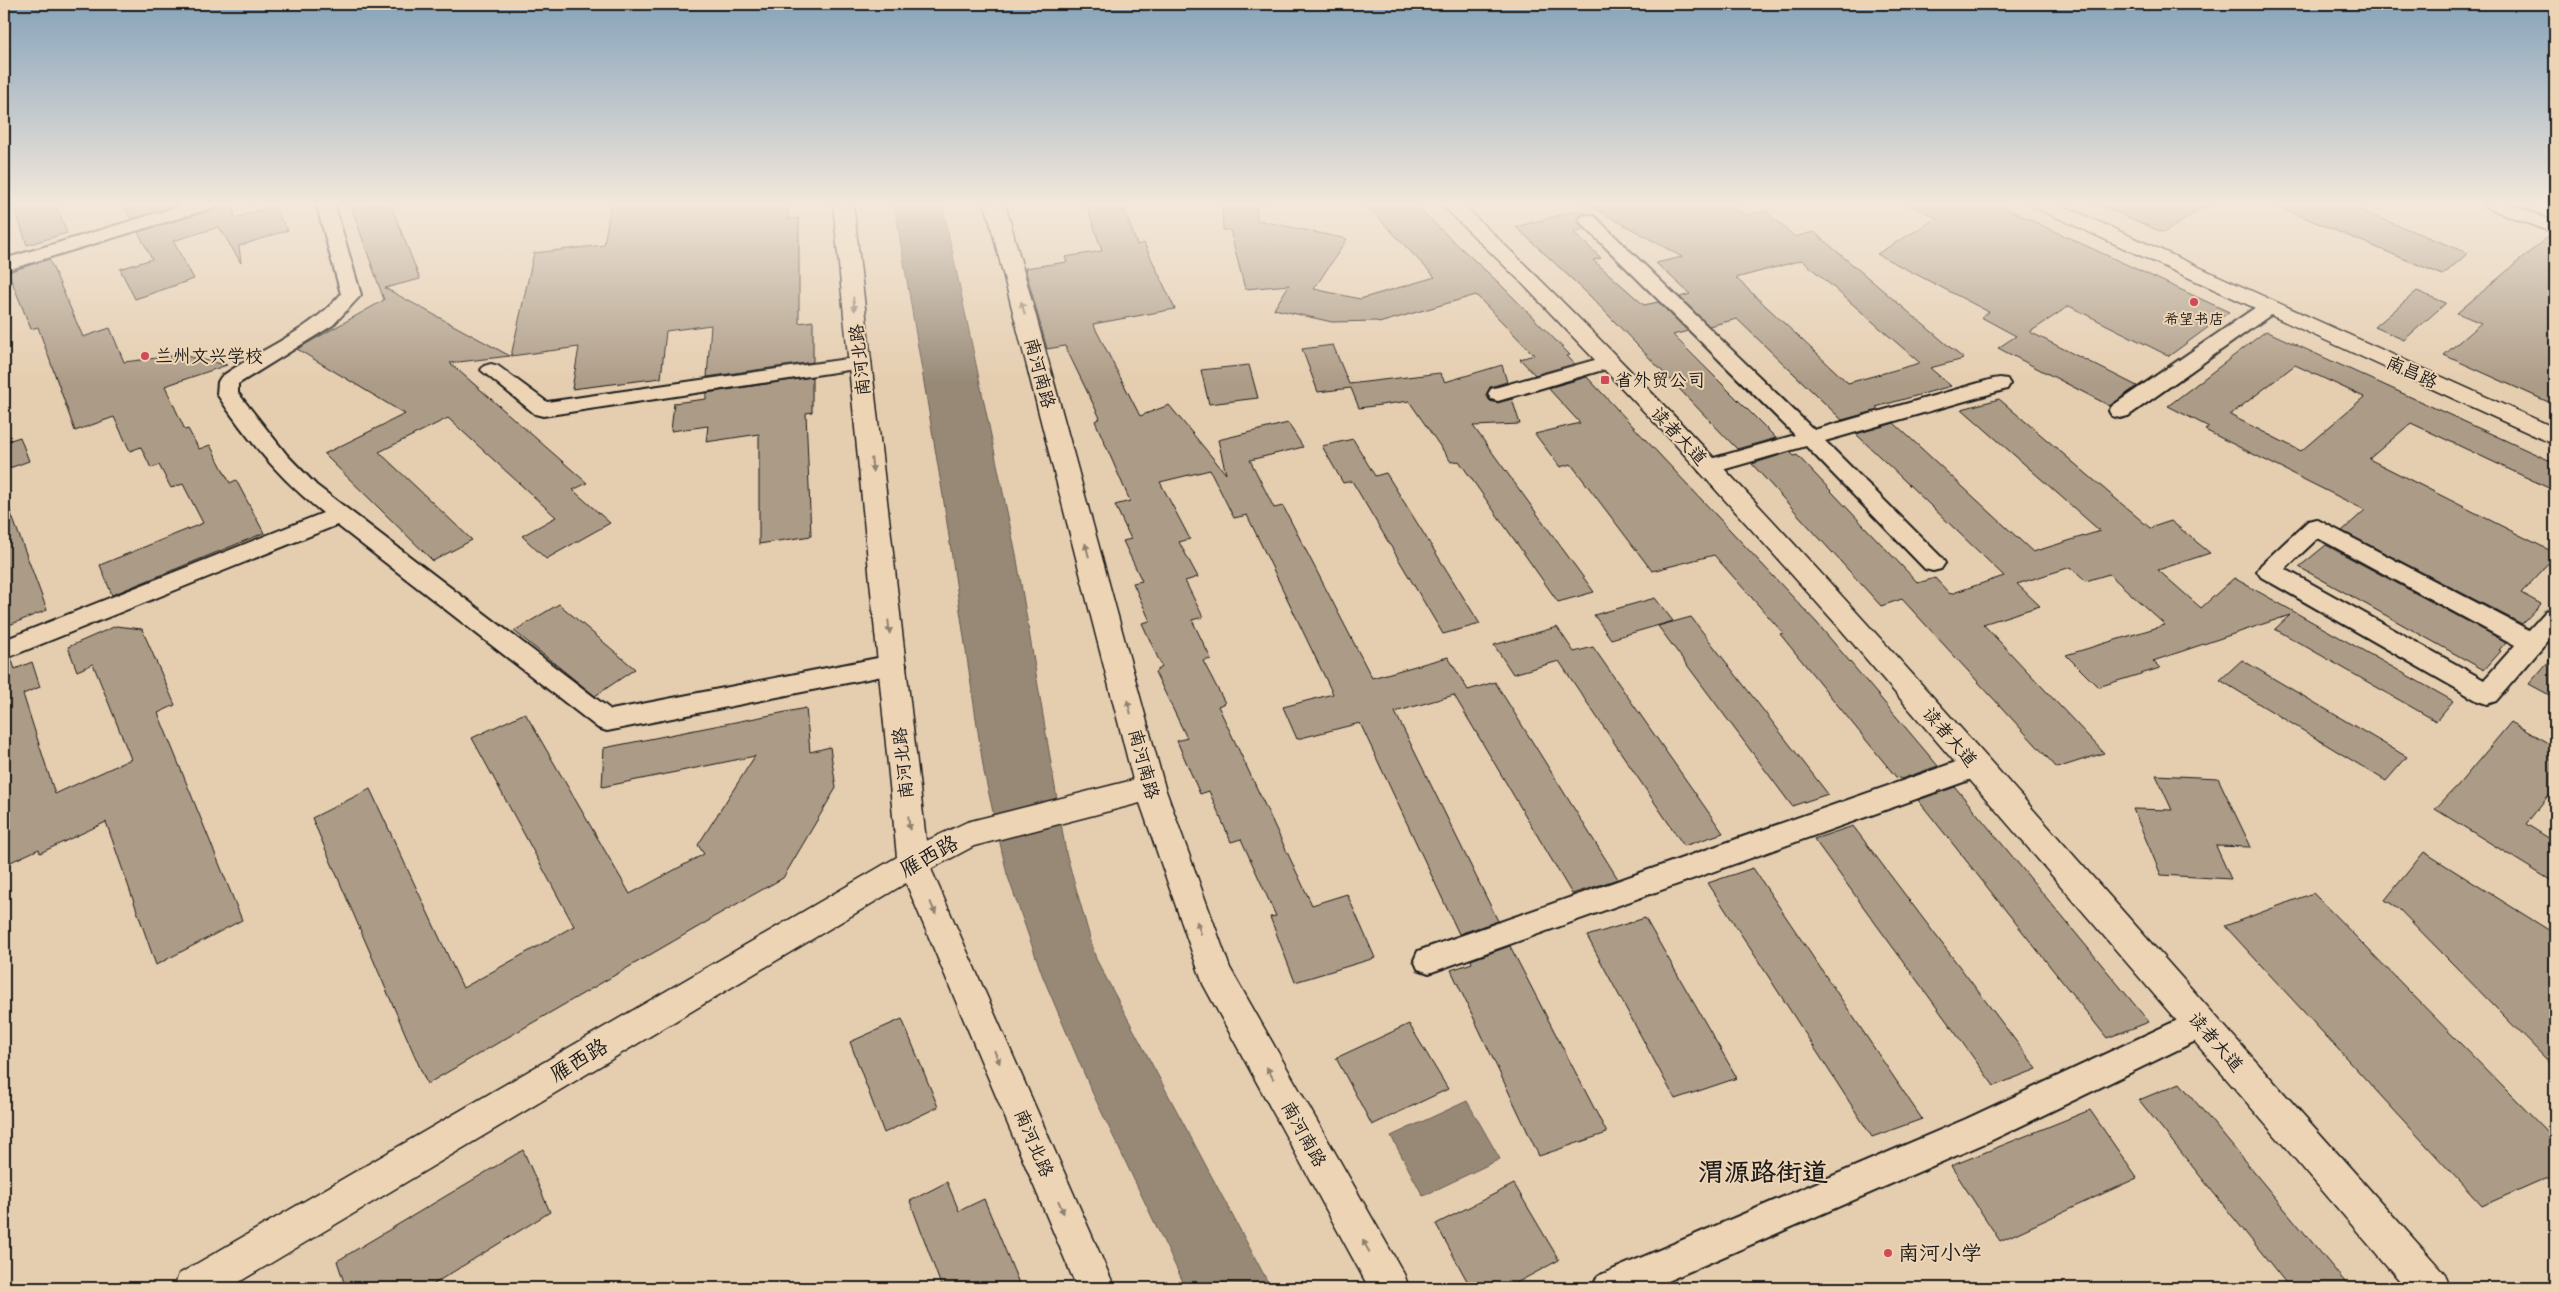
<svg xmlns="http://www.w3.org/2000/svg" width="2559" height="1292" font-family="Itim,'LXGW WenKai TC',sans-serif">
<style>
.water{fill:#978976;stroke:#665d52}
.building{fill:#ac9b86;stroke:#1c1c1c;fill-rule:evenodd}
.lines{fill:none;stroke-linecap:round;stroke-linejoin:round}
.street-casing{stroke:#1c1c1c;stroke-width:4}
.secondary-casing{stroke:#1c1c1c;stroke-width:3}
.street{fill:#edd4b5;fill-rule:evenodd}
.secondary{fill:#edd4b5;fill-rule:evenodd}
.oneway{fill:#8f8170}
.poi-dot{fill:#d1495b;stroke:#edd4b5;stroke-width:2}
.labels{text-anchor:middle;stroke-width:4;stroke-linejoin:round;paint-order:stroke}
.far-poi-label{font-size:15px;fill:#1c1c1c;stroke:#edd4b5}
.poi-label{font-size:18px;fill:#1c1c1c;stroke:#edd4b5;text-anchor:start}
.street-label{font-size:18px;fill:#1c1c1c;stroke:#edd4b5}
.near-street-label{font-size:21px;fill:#1c1c1c;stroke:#edd4b5}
.near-poi-label{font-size:21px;fill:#1c1c1c;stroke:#edd4b5;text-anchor:start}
.near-district-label{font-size:26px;font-weight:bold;fill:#1c1c1c;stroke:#edd4b5}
</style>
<rect width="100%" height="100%" fill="#e5cdaf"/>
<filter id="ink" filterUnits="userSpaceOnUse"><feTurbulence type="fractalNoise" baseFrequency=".02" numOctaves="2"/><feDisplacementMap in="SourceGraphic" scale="10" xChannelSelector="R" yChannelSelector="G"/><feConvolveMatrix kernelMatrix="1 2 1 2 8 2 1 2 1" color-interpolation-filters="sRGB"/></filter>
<g filter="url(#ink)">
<path class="water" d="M894,203H942L1016,554L1066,853L1096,959L1271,1288H1186L1092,1092L1043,977L1007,874L984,772L943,496Z
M1467,1101L1500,1159L1423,1196L1391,1136Z"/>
<path class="building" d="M13,203H55L67,233L27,245Z
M122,203H185L131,219Z
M220,203H232L235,218L272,206L288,230L239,246L241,263L219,227L173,241L194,279L135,299L120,269L152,259L138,232L216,209Z
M350,203H390L420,279L385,288L510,356L450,363L587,483L573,490L610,523L546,559L522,536L556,517L448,418L379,452L472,540L433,561L324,454L405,414L297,349L384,300Z
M611,203H788V219L799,218V323L813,321V362L707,377L711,325L666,331L661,378L572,389L579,347L511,356L534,253L604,245Z
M1086,203H1122L1137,245L1144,243L1175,309L1093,324L1140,416L1169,405L1226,474L1218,440L1288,423L1303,447L1250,460L1274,508L1283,506L1372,678L1448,657L1468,690L1495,682L1618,879L1572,894L1454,695L1395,712L1498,921L1459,934L1360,723L1297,739L1283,707L1333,694L1247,515L1234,518L1210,470L1160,482L1190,539L1179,542L1198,577L1185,581L1203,617L1192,620L1211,659L1203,661L1225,703L1218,706L1312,905L1347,894L1375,958L1295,982L1270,917L1276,916L1241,839L1231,842L1209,791L1200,794L1177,741L1187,738L1155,672L1162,667L1142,623L1150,621L1133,583L1142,581L1123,541L1131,539L1115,505L1130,501L1095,421L1100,418L1065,346L1047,349L1025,268L1067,262L1065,257L1102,251Z
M1364,203H1412L1499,283L1570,355L1567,356L1575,364L1535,375L1520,359L1534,355L1476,295L1379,323L1377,321L1332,322L1274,309L1289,285L1245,289L1230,230H1223L1222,206L1256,205L1257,220L1347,239L1314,289L1360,299L1435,277Z
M1585,203H1722L1746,215L1765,211L1795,237L1814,232L1964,359L1930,368L1951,386L1876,407L1879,410L1842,420L1737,319L1709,326L1680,297L1690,294L1656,263L1682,257ZM1802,260L1920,363L1848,383L1736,278Z
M1906,203H1994L2229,312L2169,356L2069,306L2030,332L2137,386L2110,406L1998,348L2016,336L1981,317L1989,312L1877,254L1937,218Z
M2095,203H2210L2164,233Z
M2269,203H2341L2468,253L2443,275Z
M1579,210L1586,213L1580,215L1577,220L1584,228L1574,233L1601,258L1593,260L1644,305L1658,302L1688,331L1673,335L1776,438L1737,449L1588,294L1516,227Z
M2551,234L2555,235V405L2444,355L2481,323L2457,313Z
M49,259L83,337L110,328L124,362L181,355L227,365L165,386L185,430L188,429L199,449L210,445L230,483L236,480L264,533L112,595L100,565L203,523L183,484L171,488L159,465L151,468L141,447L130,451L114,417L75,431L38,327L31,329L8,272Z
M2417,291L2446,303L2404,340L2375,327Z
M2266,331L2555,463V491L2411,423L2369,459L2555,553V557L2521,593L2541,604L2522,624L2342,531L2365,510L2205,430L2209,427L2168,406ZM2295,365L2364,397L2301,451L2230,415Z
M1333,345L1349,384L1440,373L1445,382L1502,365L1507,382L1490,387L1486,395L1490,401L1497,403L1512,399L1520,424L1473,426L1594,592L1558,602L1459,461L1451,462L1409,401L1359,408L1351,388L1318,392L1302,349Z
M1249,365L1258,398L1209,404L1201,370Z
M812,377V412L806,413L811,536L759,544V434L706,442L708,426L671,431L674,403L706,399V393Z
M1587,377L1817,623L1938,766L1901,779L1896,777L1780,634L1783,633L1714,555L1652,571L1571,464L1560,467L1535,434L1580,423L1548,388Z
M1999,399L2150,528L2171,521L2210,553L2158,570L2201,608L2234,578L2453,701L2436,721L2275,629L2290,615L2153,661L2160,668L2098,687L2066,655L2165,625L2109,574L2086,581L2071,567L2017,584L2040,606L1983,624L2104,753L2057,768L1902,599L1881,606L1752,464L1790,452L1794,456L1797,455L1918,583L1935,578L1950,594L2004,576L1856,434L1894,423L2033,552L2100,531L1962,409Z
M20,437L29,461L4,470V442Z
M1353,439L1375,476L1386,473L1480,624L1443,634L1352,481L1343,483L1322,446Z
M4,500H6L47,610L4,627Z
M2326,545L2506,642L2499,650L2501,651L2484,670L2299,567Z
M1655,598L1673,621L1611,639L1594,615Z
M559,604L635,669L595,696L514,631Z
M1691,617L1828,794L1792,806L1658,626Z
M116,626L142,629L175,705L158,713L242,920L156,965L106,822L40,853L39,849L4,865V661L11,658L15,669L32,662L40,687L23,694L55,794L131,759L93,664L77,671L68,647Z
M1557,627L1574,652L1593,647L1723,833L1684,846L1559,661L1513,674L1494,645Z
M2555,654V698L2529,684Z
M2242,660L2407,757L2386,781L2220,680Z
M806,708L810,752L830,747L836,788L783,878L710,919V920L427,1084L312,818L370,789L463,988L574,926L472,738L525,713L630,894L704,854L698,845L755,756L602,787L604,748Z
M2511,722L2555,747V787L2526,824L2555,842V883L2435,809L2459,784Z
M2156,775L2218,778L2251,847L2216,846L2231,879L2161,875L2133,809L2172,810Z
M1955,787L2149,1022L2107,1038L1918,800Z
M1853,826L2037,1069L1994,1086L1814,839Z
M2424,852L2555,934V1068L2398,908L2385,900Z
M1753,868L1922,1119L1872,1137L1708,883Z
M2313,893L2555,1140V1174L2482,1206L2225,926Z
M1645,918L1737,1078L1675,1099L1587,936Z
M1510,946L1607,1133L1539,1156L1451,970L1472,963L1471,960Z
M902,1019L938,1107L884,1133L850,1042Z
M1409,1024L1448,1089L1372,1125L1336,1058Z
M2180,1083L2350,1288H2290L2139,1100Z
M2090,1110L2137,1178L2000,1241L1951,1166Z
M523,1150L550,1212L427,1288H346L337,1261Z
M947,1182L959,1211L984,1199L1021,1288H942L910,1201Z
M1514,1184L1559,1260L1507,1288H1471L1436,1224Z"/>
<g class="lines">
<defs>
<path id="street" d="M191,203H218L215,207L4,271V259Z
M316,203H334L361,295L333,325L238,384V393L287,455L316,485L611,710L893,655L902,658L906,665L902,672L607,731L598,728L337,525L4,659V640L323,513C281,480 246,438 217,394L218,382L221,377C260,349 309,332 341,294Z
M2482,203H2507L2555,222V233L2485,207Z
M1588,215L1594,216L1814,430L1993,379L2000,378L2007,379L2010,384L2007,389L1825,441L1941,557L1945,563L1941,569L1933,571L1925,569L1806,446L1708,474L1700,472L1697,467L1700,462L1795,435L1582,224L1579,220L1582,216Z
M2269,301L2276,303L2279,307L2276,311L2128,416L2120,418L2112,416L2109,411L2112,406L2262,303Z
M1609,356L1616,358L1619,362L1616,366L1498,401L1491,399L1488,394L1491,389Z
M861,357L868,359L871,363L868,367L543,416L535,414L481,370L484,366L491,364L498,366L547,402Z
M2316,519L2529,630L2546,611L2555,608V633L2496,701L2487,704L2478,701L2261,577L2257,571L2261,565L2308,521ZM2318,538L2515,645L2484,680L2285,569Z
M1976,755L1986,758L1989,766L1986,774L1429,973L1418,969L1414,960L1418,951L1429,947Z
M2199,1010L2210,1014L2215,1024L2210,1034L1990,1141L1651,1288H1592L1598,1276L1966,1119Z"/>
<path id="secondary" d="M833,203H853L926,841L967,822L1133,780L985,203H1005L1165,788L1230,968L1404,1274L1409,1288H1369L1203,984L1140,803L974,846L931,869L1115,1288H1077L906,883L229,1288H174L179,1274L897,857Z
M1440,203H1461C1659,391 1842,594 2023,798C2163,957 2304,1116 2445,1274L2450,1288H2406L1837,625L1673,442L1519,280Z
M2031,203H2057L2555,428V445L2034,207Z"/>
</defs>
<use href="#street" class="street-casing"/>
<use href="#secondary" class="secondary-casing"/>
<use href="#street" class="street"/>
<use href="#secondary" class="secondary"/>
</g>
<defs><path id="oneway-solid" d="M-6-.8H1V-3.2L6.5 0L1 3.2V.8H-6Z" transform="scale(1.25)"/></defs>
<g class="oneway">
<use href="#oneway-solid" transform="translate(854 304) rotate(83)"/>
<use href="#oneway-solid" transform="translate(1023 308) rotate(-105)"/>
<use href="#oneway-solid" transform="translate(872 465) rotate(84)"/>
<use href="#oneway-solid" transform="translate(1087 550) rotate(-105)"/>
<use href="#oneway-solid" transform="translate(889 627) rotate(84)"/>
<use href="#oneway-solid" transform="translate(1129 707) rotate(-105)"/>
<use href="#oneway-solid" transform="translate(909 823) rotate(84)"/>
<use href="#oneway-solid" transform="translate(933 908) rotate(67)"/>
<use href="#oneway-solid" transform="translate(1199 928) rotate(-110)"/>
<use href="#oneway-solid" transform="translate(997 1057) rotate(67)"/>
<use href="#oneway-solid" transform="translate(1270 1073) rotate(-119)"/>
<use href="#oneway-solid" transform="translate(1061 1207) rotate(67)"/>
<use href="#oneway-solid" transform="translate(1366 1246) rotate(-119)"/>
</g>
</g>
<linearGradient id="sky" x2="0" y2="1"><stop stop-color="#87a3ba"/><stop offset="0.53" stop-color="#f3e8db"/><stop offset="1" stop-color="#f3e8db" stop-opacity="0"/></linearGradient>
<rect width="2559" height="384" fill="url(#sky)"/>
<g class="poi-dot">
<circle cx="2194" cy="302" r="5"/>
<circle cx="145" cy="356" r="5"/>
<rect x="1600" y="375" width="10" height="10" rx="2.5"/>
<circle cx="1888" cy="1253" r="5"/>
</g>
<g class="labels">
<g class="far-poi-label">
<text x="2194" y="324">希望书店</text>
</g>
<g class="poi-label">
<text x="155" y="362">兰州文兴学校</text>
<text x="1615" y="386">省外贸公司</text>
</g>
<g class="street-label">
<text transform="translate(860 360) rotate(-96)" y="6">南河北路</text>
<text transform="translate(2412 372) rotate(24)" y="6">南昌路</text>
<text transform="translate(1040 373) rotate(75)" y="6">南河南路</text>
<text transform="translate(1679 436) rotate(47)" y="6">读者大道</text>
<text transform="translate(1950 737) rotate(49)" y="6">读者大道</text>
<text transform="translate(903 763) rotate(-96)" y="6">南河北路</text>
<text transform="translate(1144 764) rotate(75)" y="6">南河南路</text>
<text transform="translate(2216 1042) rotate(49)" y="6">读者大道</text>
<text transform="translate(1304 1134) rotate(61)" y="6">南河南路</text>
<text transform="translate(1034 1143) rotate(67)" y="6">南河北路</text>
</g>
<g class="near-street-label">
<text transform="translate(929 856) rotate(-29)" y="7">雁西路</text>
<text transform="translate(579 1060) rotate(-31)" y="7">雁西路</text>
</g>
<g class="near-poi-label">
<text x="1898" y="1260">南河小学</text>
</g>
<g class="near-district-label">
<text x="1763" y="1181">渭源路街道</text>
</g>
</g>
<rect width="2559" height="1292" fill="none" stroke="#edd4b5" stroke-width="20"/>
<rect x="10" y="10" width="2539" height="1272" fill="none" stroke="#1c1c1c" stroke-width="2" filter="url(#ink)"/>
</svg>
